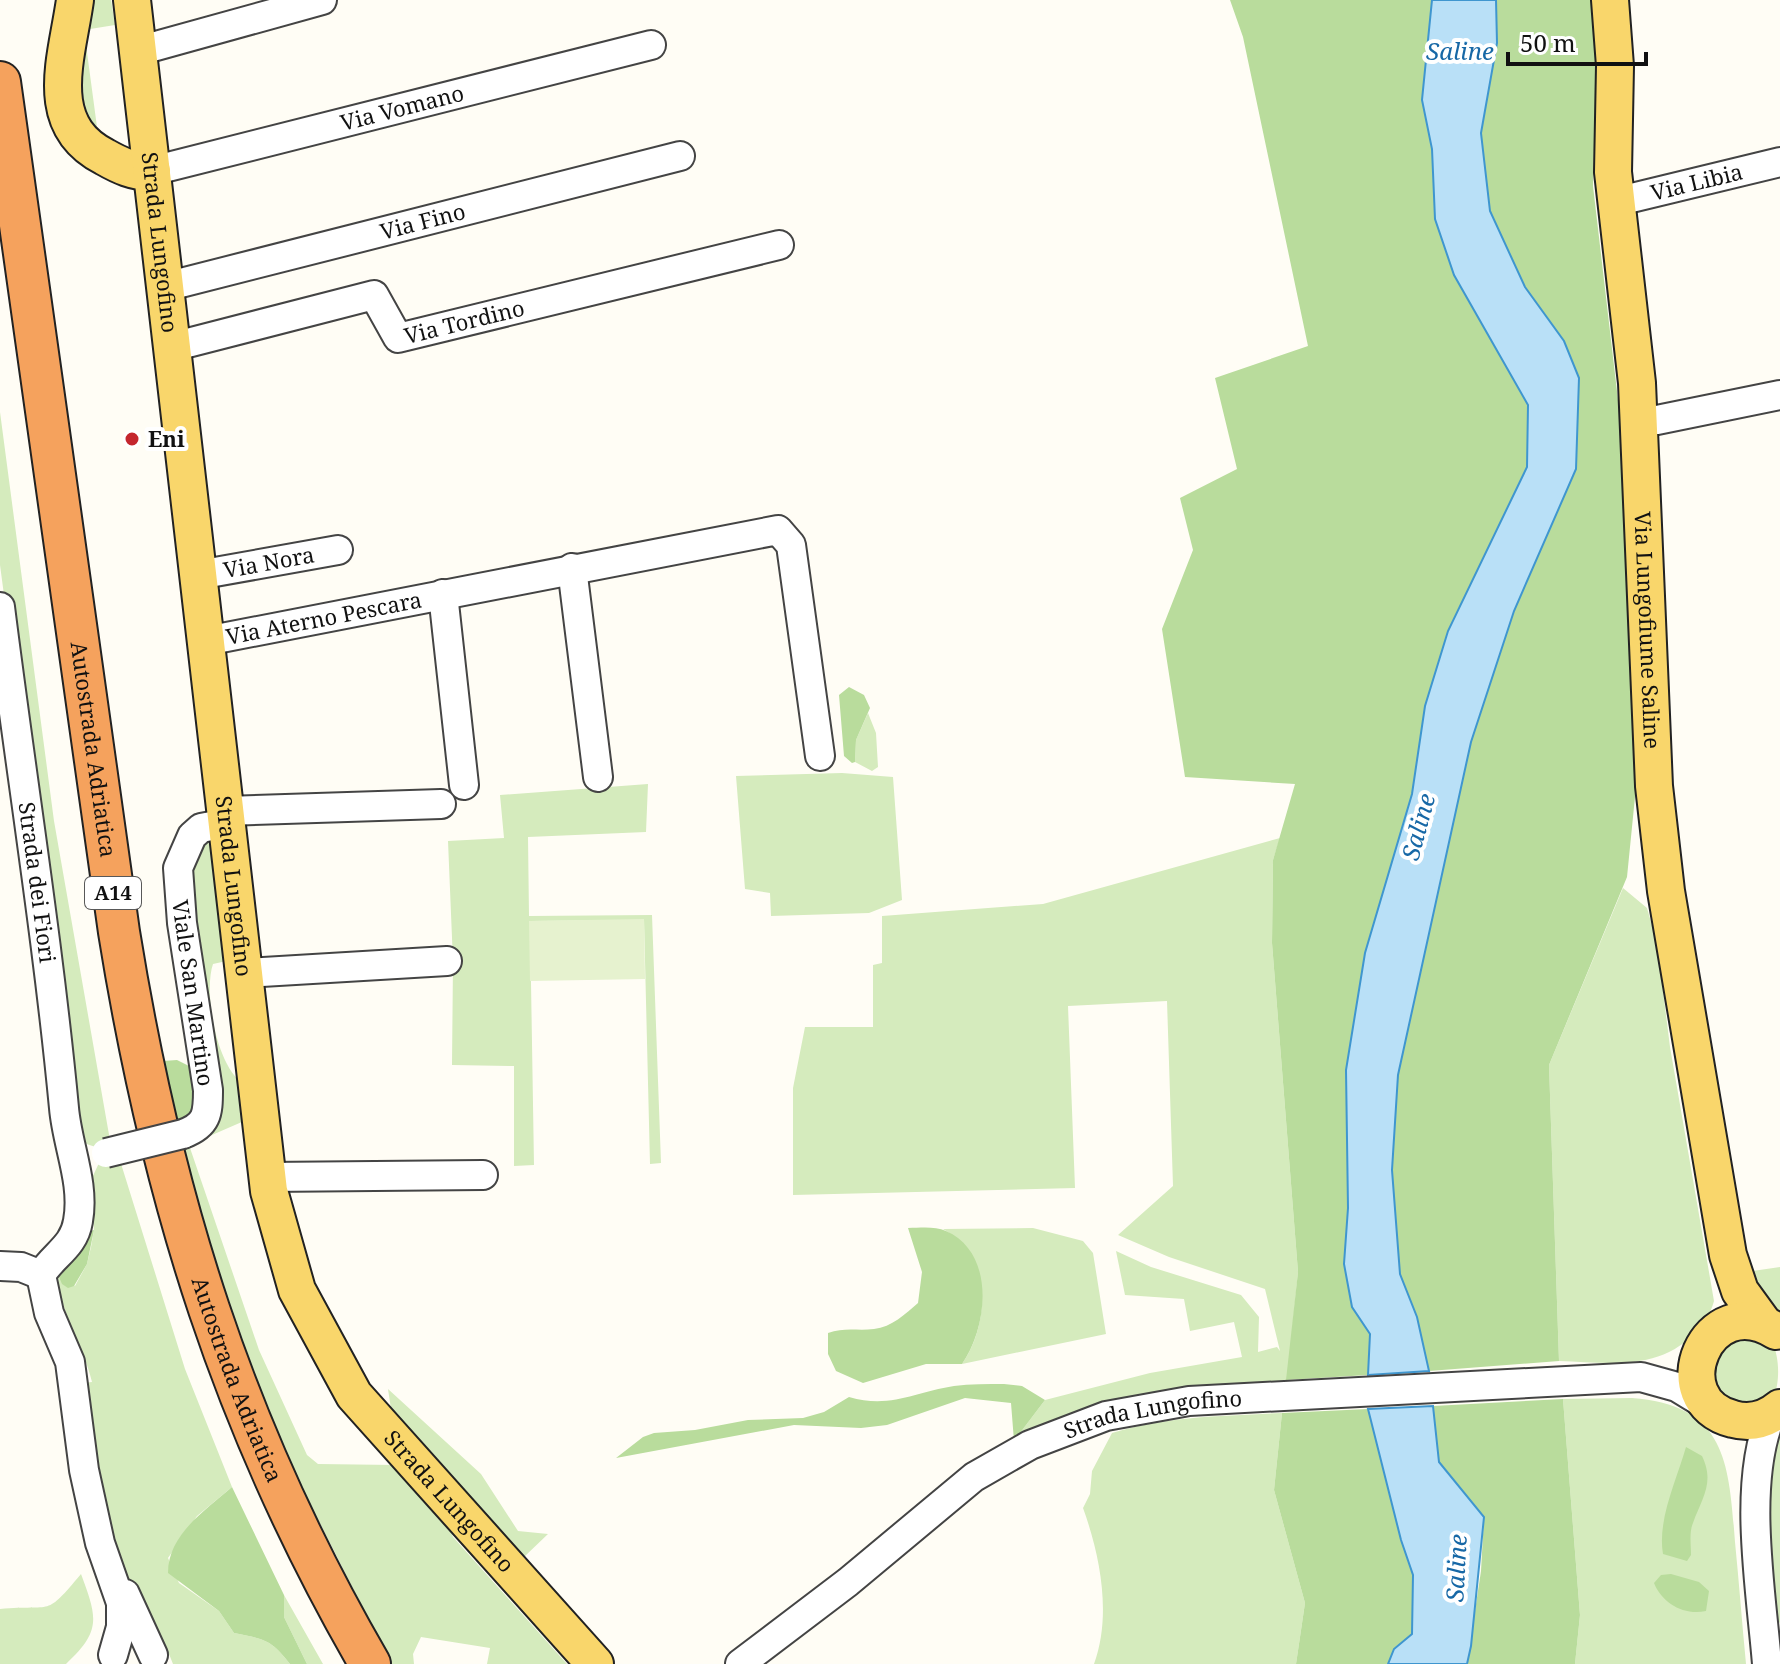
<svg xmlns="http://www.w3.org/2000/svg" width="1780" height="1664" font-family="'Noto Serif',serif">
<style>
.green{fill:#d5ebbd}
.forest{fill:#b9dc9c}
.pitch{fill:#e6f2cf}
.water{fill:#b9e0f7;stroke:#3f96cf;stroke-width:2}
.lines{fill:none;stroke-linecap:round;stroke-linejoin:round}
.minor-casing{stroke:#444;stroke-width:32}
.major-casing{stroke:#222;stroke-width:40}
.highway-casing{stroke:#222;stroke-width:44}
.minor{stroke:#fff;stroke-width:28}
.major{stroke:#f9d66b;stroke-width:36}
.highway{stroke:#f5a25d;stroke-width:40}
.minor-bridge-casing{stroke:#444;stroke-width:32;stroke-linecap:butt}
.minor-bridge{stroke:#fff;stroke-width:28}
.poi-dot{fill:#c4262e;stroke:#fff;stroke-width:3}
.labels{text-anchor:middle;stroke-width:8;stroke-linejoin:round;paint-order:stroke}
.shield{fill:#fff;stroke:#585858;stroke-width:2}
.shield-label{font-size:20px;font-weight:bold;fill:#111}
.street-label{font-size:22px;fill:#111;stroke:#fff}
.poi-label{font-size:22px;font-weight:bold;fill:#111;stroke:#fff;text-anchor:start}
.water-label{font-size:24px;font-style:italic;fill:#1768a6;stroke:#fff}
</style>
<rect width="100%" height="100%" fill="#fffdf5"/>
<path class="green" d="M79,0H111L115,25L84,30L97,127L81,125Z
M0,412L54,821L111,1146C96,1149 87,1146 76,1136L0,565Z
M868,713L876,733L878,767L872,771L855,762L856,740Z
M842,773L893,777L902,900L869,913L771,916L770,893L745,889L736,776Z
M648,784L646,832L528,837L529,916L652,915L661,1163L650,1164L644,920L530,921L534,1165L514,1166V1066L452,1065L453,962L448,841L504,838L500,795Z
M219,838L231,960L213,964C203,993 217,1072 247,1086L251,1118L189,1145L259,1350L307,1455L318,1464L395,1465L444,1517L453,1537L567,1664H487L490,1648L421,1637L413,1654L414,1664H391L271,1426L248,1366L176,1142L199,1134L185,890L199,843Z
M1280,838L1273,860L1272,943L1298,1272L1287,1382L1197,1385L1116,1402L1014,1441L1045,1400L1150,1373L1242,1357L1234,1322L1190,1331L1184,1299L1125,1295L1116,1251L1151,1267L1241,1295L1259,1317L1258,1352L1277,1347L1280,1351L1265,1289L1169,1257L1118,1235L1173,1186L1167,1001L1068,1006L1075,1188L793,1195V1088L805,1027H873V965L882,963V916L1043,904Z
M1623,888L1647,908L1657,943L1670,1047L1714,1301C1711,1312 1706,1320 1699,1328C1663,1372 1610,1363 1559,1361L1549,1065Z
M118,1154L185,1369L232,1487L197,1516L168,1558L179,1583L219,1611L234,1633C264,1639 271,1639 290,1664H173L169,1654L149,1630L105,1526L83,1383L92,1382C83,1343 59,1312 57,1272L75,1286L87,1264L91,1247L94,1230L91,1180L99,1163Z
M1033,1228L1083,1241L1093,1253L1106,1334L962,1364C991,1322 991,1256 943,1229Z
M1780,1267V1332L1739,1273Z
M1737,1335L1772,1343C1780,1356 1780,1385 1773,1398C1767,1403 1757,1406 1749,1409L1716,1395L1710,1359Z
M388,1389L481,1474L518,1531L548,1534L524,1557L391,1409Z
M1632,1398C1727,1405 1729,1464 1735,1542C1739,1582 1742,1623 1746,1664H1575L1580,1615L1563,1399Z
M1282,1413L1274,1490L1305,1603L1296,1664H1094C1112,1615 1100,1555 1083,1508L1090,1494L1092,1471L1112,1433C1167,1416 1224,1416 1282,1413Z
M1780,1426V1623L1771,1614L1763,1456Z
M81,1574C97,1617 102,1631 66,1664H0V1609C55,1604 44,1618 81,1574Z
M284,1595L323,1664H307L284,1617Z"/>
<path class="forest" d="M1230,0H1432L1422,100L1432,149L1435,219L1492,341L1528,405L1527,467L1448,631L1425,706L1412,794L1365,953L1346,1070L1348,1208L1344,1264L1352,1307L1370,1334L1368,1375L1286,1380L1298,1272L1272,943L1273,860L1295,784L1185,777L1162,629L1193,550L1180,498L1237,469L1215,378L1308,346L1243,37Z
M1496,0H1591L1597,39L1593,186L1622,434L1636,787L1627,877L1549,1065L1559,1361L1429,1371L1417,1317L1400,1274L1392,1170L1398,1075L1471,742L1514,611L1576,469L1579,378L1564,341L1525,287L1490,211L1481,133L1497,43Z
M849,687L864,695L870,708L856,740L855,762L852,763L844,756L839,695Z
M177,1060L193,1068L199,1085L191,1118L176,1128L163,1061Z
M908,1228C920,1228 935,1226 946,1231C996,1253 988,1327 962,1364H926L863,1383L836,1371L828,1354V1333C844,1327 857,1331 874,1329C892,1327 905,1314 918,1303L922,1272Z
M94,1230L87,1264L74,1286L68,1288L62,1284L54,1265L85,1233Z
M1004,1384L1022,1386L1045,1400L1014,1441L1011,1403L965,1398L887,1425L861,1428L794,1425L616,1458L643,1437L654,1433L695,1430L748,1420L803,1418L824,1412L849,1397C890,1409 915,1392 954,1386C970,1384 988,1384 1004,1384Z
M1563,1399L1580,1615L1575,1664H1467L1481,1571L1484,1517L1439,1462L1433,1406Z
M1368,1409L1401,1540L1413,1575L1412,1634L1394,1649L1388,1664H1296L1305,1603L1274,1490L1282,1413Z
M1686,1447L1702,1456C1715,1483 1702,1498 1693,1523C1689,1532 1691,1545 1691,1555L1687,1561L1663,1554C1657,1520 1677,1479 1686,1447Z
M232,1487L284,1595V1617L307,1664H290C271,1639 264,1639 234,1633L219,1611L168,1573C168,1534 206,1510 232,1487Z
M1671,1574L1699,1582L1709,1591L1706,1611C1684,1616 1662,1603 1654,1583L1661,1575Z"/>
<path class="pitch" d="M644,919L645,979L530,981L529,921Z"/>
<path class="water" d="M1432,0H1496L1497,43L1481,133L1490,211L1525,287L1564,341L1579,378L1576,469L1514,611L1471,742L1398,1075L1392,1170L1400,1274L1417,1317L1429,1371L1368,1375L1370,1334L1352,1307L1344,1264L1348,1208L1346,1070L1365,953L1412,794L1425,706L1448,631L1527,467L1528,405L1454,275L1435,219L1432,149L1422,100Z
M1433,1406L1439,1462L1484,1517L1471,1646L1467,1664H1388L1394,1649L1412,1634L1413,1575L1401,1540L1368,1409Z"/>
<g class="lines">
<defs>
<g id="minor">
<path d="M138,51L322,0"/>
<path id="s1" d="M152,171L651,45"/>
<path id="s2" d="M1615,202L1780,162"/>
<path id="s3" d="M165,287L680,156"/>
<path id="s4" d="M172,347L374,295L398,338L779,245"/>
<path d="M1639,421L1657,420L1780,395"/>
<path d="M572,568L598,777"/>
<path id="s5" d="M198,575L338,550"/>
<path d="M443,594L464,785"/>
<path id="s6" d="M0,607C21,774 48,940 64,1108C67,1145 85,1183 78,1221C74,1247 53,1255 41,1275L21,1267L0,1266"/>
<path id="s7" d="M206,641L778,530L791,545L820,756"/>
<path d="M225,811L441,804"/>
<path d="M244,973L447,961"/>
<path d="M183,1134C207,1125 208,1114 208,1090L182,923L178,868L192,836L201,828L227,823"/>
<path d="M267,1177L483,1175"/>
<path d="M41,1275L49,1313L70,1362L84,1470L100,1543L121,1603V1627L113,1655"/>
<path d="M125,1594L153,1655"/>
<path id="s8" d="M740,1664L848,1582L974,1477L1030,1445L1106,1416L1189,1401L1641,1377L1677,1387L1713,1409"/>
<path d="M1767,1664C1761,1589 1742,1484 1771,1415"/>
</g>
<g id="major">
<path d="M75,0C67,58 41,124 105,157C119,165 135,173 152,171"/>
<path id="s9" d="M132,0L269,1191L297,1290L354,1395L595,1664"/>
<path id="s10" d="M1610,0L1615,66L1613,172L1637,383L1654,786L1666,891L1728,1255L1740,1291L1764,1324"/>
<path d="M1776,1331C1706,1287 1661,1401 1733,1419C1751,1424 1767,1419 1780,1408"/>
</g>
<g id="highway">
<path id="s11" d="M0,82L119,932C162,1199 233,1428 370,1664"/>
</g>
</defs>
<use href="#minor" class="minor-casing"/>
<use href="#major" class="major-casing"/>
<use href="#highway" class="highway-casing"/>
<use href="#minor" class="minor"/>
<use href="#major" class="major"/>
<use href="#highway" class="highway"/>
<defs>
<path id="minor-bridge" d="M106,1153L183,1134"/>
</defs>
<use href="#minor-bridge" class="minor-bridge-casing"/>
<use href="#minor-bridge" class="minor-bridge"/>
</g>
<circle class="poi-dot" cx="132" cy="439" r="8"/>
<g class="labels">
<rect class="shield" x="85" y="877" width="56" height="32" rx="6"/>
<g class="shield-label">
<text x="113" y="900">A14</text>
</g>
<g class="street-label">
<text dy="8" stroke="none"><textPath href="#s1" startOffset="258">Via Vomano</textPath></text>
<text dy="8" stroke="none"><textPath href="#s2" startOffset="84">Via Libia</textPath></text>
<text dy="8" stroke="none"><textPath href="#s3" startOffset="266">Via Fino</textPath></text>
<text dy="8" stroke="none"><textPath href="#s9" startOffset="244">Strada Lungofino</textPath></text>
<text dy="8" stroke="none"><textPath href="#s4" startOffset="326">Via Tordino</textPath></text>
<text dy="8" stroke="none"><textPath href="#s5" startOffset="72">Via Nora</textPath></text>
<text dy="8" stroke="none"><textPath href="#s7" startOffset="120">Via Aterno Pescara</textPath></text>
<text dy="8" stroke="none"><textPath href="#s10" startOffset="632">Via Lungofiume Saline</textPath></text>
<text dy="8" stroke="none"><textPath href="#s11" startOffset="674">Autostrada Adriatica</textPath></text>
<text dy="8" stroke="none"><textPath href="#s6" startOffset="278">Strada dei Fiori</textPath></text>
<text dy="8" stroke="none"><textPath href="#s9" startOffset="892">Strada Lungofino</textPath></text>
<text transform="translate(193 993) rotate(82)" y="8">Viale San Martino</text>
<text dy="8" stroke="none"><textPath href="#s11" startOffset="1322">Autostrada Adriatica</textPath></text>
<text dy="8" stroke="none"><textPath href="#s8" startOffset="492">Strada Lungofino</textPath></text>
<text dy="8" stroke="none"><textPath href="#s9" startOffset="1564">Strada Lungofino</textPath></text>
</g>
<g class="poi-label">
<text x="148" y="447">Eni</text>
</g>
<g class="water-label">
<text x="1460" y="60">Saline</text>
<text transform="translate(1419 827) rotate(-75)" y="8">Saline</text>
<text transform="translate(1457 1568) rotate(-87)" y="8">Saline</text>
</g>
</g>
<path d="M1508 52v12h138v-12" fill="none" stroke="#111111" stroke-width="4"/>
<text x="1520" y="52" font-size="24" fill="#111111" stroke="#ffffff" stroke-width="6" paint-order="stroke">50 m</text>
</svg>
